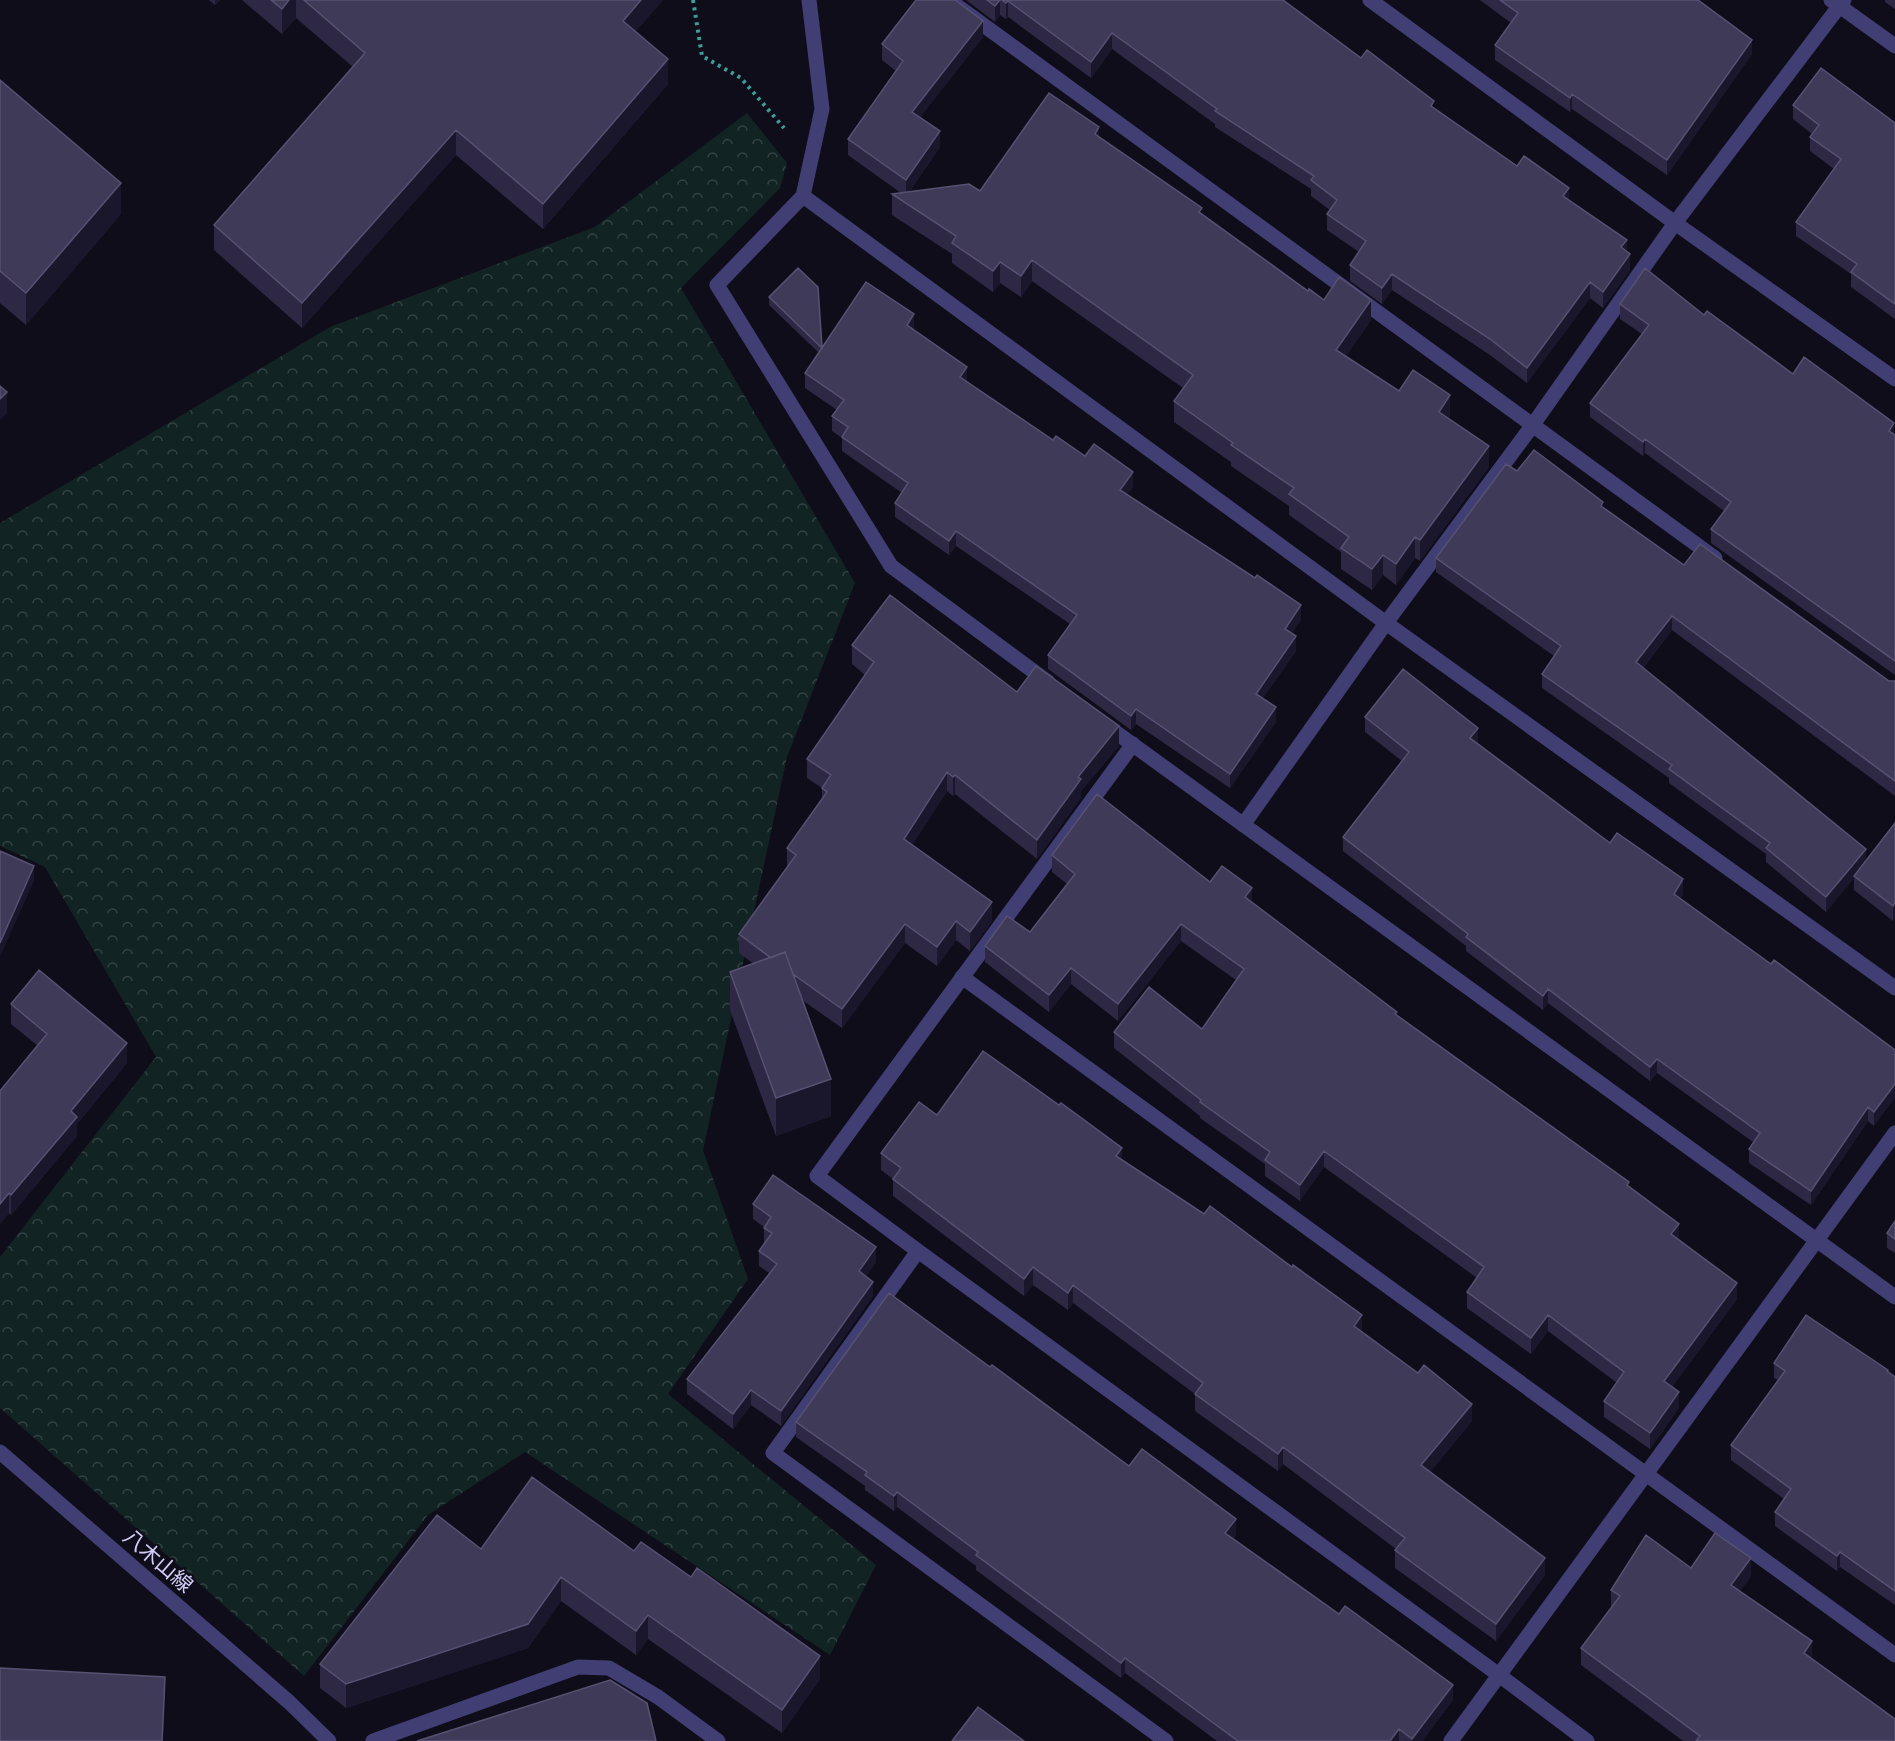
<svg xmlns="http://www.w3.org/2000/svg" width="1895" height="1741" font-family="'Titillium Web','Noto Sans JP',sans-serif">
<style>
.forest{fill:url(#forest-crowns)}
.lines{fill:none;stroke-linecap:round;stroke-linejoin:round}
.path{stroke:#3c9e98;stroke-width:4;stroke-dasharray:3 4.5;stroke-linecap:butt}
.service{stroke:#403e73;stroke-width:15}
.minor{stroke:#403e73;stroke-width:15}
.tertiary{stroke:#403e73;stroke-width:15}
.wall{fill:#2e2845}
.shaded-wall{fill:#1a162c}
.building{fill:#403a59;stroke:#575172;stroke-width:1.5}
.labels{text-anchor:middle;stroke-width:4.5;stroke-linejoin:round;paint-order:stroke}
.street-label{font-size:21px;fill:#d2cdf8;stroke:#0f0d1a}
</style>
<defs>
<pattern id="forest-crowns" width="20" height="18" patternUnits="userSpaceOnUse" patternTransform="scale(1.5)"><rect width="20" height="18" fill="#112323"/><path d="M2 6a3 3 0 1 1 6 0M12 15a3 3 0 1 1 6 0" fill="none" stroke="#334244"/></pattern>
</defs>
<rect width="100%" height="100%" fill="#0f0d1a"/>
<path class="forest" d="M747,113L787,163L780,188L681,288L855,583L787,757L703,1150L748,1279L668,1394L876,1565L830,1655L525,1452L428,1515L304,1676L0,1408V1257L156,1057L45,867L0,846V523L330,327L595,227Z"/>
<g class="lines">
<path class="path" d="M693,0L702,56L741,78L784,128"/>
<path class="service" d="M962,977L1895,1655"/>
<path class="minor" d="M809,0L822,109L803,196L717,285L891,566L1048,682
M949,0L1715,558
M1370,0L1675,223L1895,379
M1831,0L1895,46
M803,196L1386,623L1895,988
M1103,723L1895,1297
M1133,744L817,1176L918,1251L773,1453L1166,1741
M1243,825L1386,623L1532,426L1675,223L1844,0
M918,1251L1499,1675L1587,1741"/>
<path class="tertiary" d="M0,1452L289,1702L329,1741
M373,1741L578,1667L609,1668L658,1697L718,1741
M1451,1741L1895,1133"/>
</g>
<path class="wall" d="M209,0H220L215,5Z
M242,0H663L635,32L668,84L543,229L456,155L302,328L214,250V225L353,67L296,18L282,34Z
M966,0H1283L1361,58L1517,166L1569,200L1627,251L1630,270L1603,308L1590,298L1527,383L1490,355L1392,290L1382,304L1350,281V265L1359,252L1327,230V214L1330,210L1311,196V189L1215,127V124L1112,49L1091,78L1008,17L1006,19L1000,15L995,22Z
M1480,0H1698L1752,54L1667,175L1572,109L1570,112L1495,60V45L1511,23Z
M1885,0H1895V9L1885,2Z
M983,37L920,117L940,147L909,192L980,191L1099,137L1202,214L1308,291L1324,300L1371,320L1346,356L1399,391L1450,416L1448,418L1489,467L1420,561L1415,558L1396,585L1383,575L1372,590L1341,569V552L1289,515V506L1231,466V462L1174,422V401L1183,388L1032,281L1021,297L1000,283L993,292L952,263V254L892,215V194L901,193L848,155V139L896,71L882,60V44Z
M0,80L121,214L26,325L0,303Z
M1793,105L1895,123V319L1851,287V274L1796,236V222L1834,169L1810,151V137L1812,134L1793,119Z
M769,297L822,347L914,328L913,329L967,382L1053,440L1085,456L1133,487L1127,495L1301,620L1292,633L1296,651L1263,698L1276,722L1230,788L1136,724L1131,730L1048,669V655L1070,624L956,546L949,555L895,517V503L902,493L842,451V438L832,431V416L837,410L805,388V373L819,353L769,305Z
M1620,304L1704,315L1793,374L1895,435V675L1711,543V529L1724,511L1645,453L1643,456L1590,417V403L1642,334L1620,319Z
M1517,471L1603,508L1684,565L1889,681H1895V796L1672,630L1643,668L1866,861L1895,823L1893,921L1854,890V877L1826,912L1766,862V854L1669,783V778L1542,688V674L1554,656L1436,572V558Z
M852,645L1017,692L1119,746L1081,791V798L1037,859L955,794L953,796L947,791L912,845L992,921L970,951L956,940L937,966L905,943L842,1028L802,1000L831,1116L776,1136L730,1010V972L754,964L739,953V934L787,867V848L822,798V788L807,778V759L865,675L852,664Z
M1365,717L1478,742L1477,743L1610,843L1683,894L1680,899L1771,964L1895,1050L1874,1126L1868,1121L1811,1205L1749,1163V1149L1753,1142L1657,1073L1650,1081L1548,1003L1543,1010L1466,951V946L1343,851V837L1402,761L1365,732Z
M1052,855L1210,882L1252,903L1397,1015L1629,1186L1679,1240L1737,1299L1672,1387L1679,1408L1650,1449L1604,1417V1401L1617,1383L1548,1331L1531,1354L1467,1308V1292L1477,1278L1324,1167L1300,1201L1265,1176V1164L1200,1118V1116L1114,1048V1032L1202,1029L1236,980L1181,941L1118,1021L1071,984L1049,1012L985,962V946L1030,932L1067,884L1052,872Z
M11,1004L127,1063L77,1124V1136L11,1215L9,1213L0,1224V1091L38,1046L11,1024Z
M937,1115L1122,1160L1362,1332L1472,1421L1430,1472L1545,1575L1496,1641L1395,1568V1550L1396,1549L1283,1464L1278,1471L1195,1411V1394L1073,1303L1068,1310L1033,1285L1024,1296L893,1196V1179L881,1170V1153Z
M753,1204L876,1262L866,1276L873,1296L781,1426L751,1405L733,1429L687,1394V1379L769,1273L759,1266V1251L765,1243L764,1242V1227L753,1219Z
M1895,1221V1253L1887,1248V1233Z
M1774,1363L1888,1372L1895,1377V1605L1840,1567L1837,1571L1775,1526V1512L1784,1499L1731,1460V1445L1778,1380L1774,1378Z
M990,1367L1129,1466L1236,1534L1233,1539L1453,1700L1422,1741H1217L1125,1673L1121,1678L976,1570V1566L897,1507L894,1511L865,1490V1486L796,1437V1422Z
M481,1549L634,1551L820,1679L782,1733L648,1639L636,1655L561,1601L528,1648L346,1708L320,1688V1664Z
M1691,1568L1751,1576L1740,1591L1812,1659L1895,1741H1683L1581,1665V1648L1611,1608V1590Z"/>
<path class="shaded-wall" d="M215,0H220L215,5Z
M289,0H296V18L282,34V9Z
M641,0H663L623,46V21Z
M1000,0V15L995,22V6Z
M1008,1V17L1006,19V3Z
M983,21V37L912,128V112Z
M1112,33V49L1091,78V62Z
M1752,40V54L1667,175V160Z
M668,59V84L543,229V204Z
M1572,94V109L1570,112V98Z
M1099,127V148L1095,134Z
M456,130V155L302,328V303Z
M940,131V147L906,196V180Z
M121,183V214L26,325V293Z
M1569,188V204L1563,196Z
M1627,240V256L1621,247Z
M1630,254V270L1603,308V292Z
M1032,260V281L1021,297V276Z
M1000,262V283L993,292V271Z
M1392,274V290L1382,304V288Z
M1590,282V298L1527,383V368Z
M1371,300V320L1336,371V350Z
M914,314V328L907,339V325Z
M967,367V381L960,392V377Z
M7,392V413L0,420V399Z
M1450,395V416L1439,432V412Z
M1894,423V438L1889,431Z
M1645,439V453L1643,456V442Z
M1489,446V467L1420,561V540Z
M1133,472V487L1120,505V490Z
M956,531V546L949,555V541Z
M1415,537V558L1396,585V564Z
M1383,555V575L1372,590V569Z
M1301,605V620L1285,643V629Z
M1672,616V630L1636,676V662Z
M1296,636V651L1256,708V694Z
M1276,707V722L1230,788V774Z
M1136,709V724L1131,730V716Z
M1119,726V746L1081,791V798L1037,859V840L1078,777Z
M1478,728V742L1470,752V738Z
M947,772V791L904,858V839Z
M955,775V794L953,796V777Z
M1866,849V864L1826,912V897Z
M34,866V881L0,957V943Z
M1683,879V894L1674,909V894Z
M1252,888V904L1245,897Z
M992,902V921L970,951V932Z
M1895,903V918L1893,921V906Z
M956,921V940L937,966V947Z
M905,924V943L842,1028V1009Z
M1181,924V941L1118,1021V1004Z
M1071,968V984L1049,1012V995Z
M1548,989V1003L1543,1010V996Z
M127,1043V1063L77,1124V1136L11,1215V1195L71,1111Z
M1657,1059V1073L1650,1081V1067Z
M831,1079V1116L776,1136V1098Z
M1895,1084V1098L1874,1126V1112Z
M1868,1107V1121L1811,1205V1191Z
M1122,1148V1165L1116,1156Z
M1324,1151V1167L1300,1201V1185Z
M9,1193V1213L0,1224V1204Z
M1679,1224V1240L1671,1234Z
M876,1247V1262L859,1285V1271Z
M1033,1267V1285L1024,1296V1279Z
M873,1282V1296L781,1426V1411Z
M1737,1283V1299L1664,1398V1381Z
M1073,1285V1303L1068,1310V1293Z
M1362,1315V1332L1354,1326Z
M1548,1315V1331L1531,1354V1338Z
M751,1390V1405L733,1429V1414Z
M1679,1392V1408L1650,1449V1433Z
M1472,1404V1421L1421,1483V1465Z
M1283,1447V1464L1278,1471V1454Z
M897,1492V1507L894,1511V1496Z
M1236,1519V1534L1225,1548V1533Z
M1840,1552V1567L1837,1571V1556Z
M1545,1558V1575L1496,1641V1624Z
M1751,1558V1576L1731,1603V1585Z
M561,1577V1601L528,1648L346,1708V1684Z
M648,1615V1639L636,1655V1631Z
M1812,1641V1659L1804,1653Z
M820,1656V1679L782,1733V1710Z
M1125,1658V1673L1121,1678V1663Z
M165,1677V1704L163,1741H162Z
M1453,1685V1700L1422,1741H1412V1739Z
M1399,1729V1741H1390Z"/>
<path class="building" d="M271,0H289L282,9Z
M304,0H641L623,21L668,59L543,204L456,130L302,303L214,225L365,53Z
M916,0H955L983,21L912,112L940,131L906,180L848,139L903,61L882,44Z
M987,0H1000L995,6Z
M1002,0H1283L1361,58L1367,50L1434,101L1431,106L1517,166L1524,156L1569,188L1563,196L1627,240L1621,247L1630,254L1603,292L1590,282L1527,368L1490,339L1392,274L1382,288L1350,265L1366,241L1327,214L1337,200L1311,180L1314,176L1215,111L1217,109L1112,33L1091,62L1008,1L1006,3Z
M1500,0H1698L1752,40L1667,160L1572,94L1570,98L1495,45L1518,13Z
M1821,68L1895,123V304L1851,272L1857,264L1796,222L1841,159L1810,137L1819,125L1793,105Z
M0,80L121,183L26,293L0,271Z
M1049,93L1099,127L1095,134L1202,208L1199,212L1308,291L1309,289L1324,300L1339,277L1371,300L1336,350L1399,391L1413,370L1450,395L1439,412L1489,446L1420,540L1415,537L1396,564L1383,555L1372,569L1341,548L1349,537L1289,494L1294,488L1231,445L1233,443L1174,401L1193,375L1032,260L1021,276L1000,262L993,271L952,243L956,236L892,194L969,184L980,191Z
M798,268L818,287L822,347V348L769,297Z
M1645,268L1704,315L1707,311L1793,374L1804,357L1894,423L1889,431L1895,435V661L1711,529L1731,502L1645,439L1643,442L1590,403L1649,325L1620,304Z
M866,282L914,314L907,325L967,367L960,377L1053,440L1056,436L1085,456L1094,444L1133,472L1120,490L1255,578L1257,575L1301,605L1285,629L1296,636L1256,694L1276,707L1230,774L1136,709L1131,716L1048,655L1077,615L956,531L949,541L895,503L908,483L842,437L848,427L832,416L844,400L805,373Z
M0,386L7,392L0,399Z
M1534,450L1603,502L1601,506L1684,565L1700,544L1889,681H1895V781L1672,616L1636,662L1866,849L1826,897L1766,848L1770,843L1669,769L1672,765L1542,674L1561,646L1436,558L1506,464L1517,471Z
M890,595L1017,692L1036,666L1119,726L1078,777L1081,779L1037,840L955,775L953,777L947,772L904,839L992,902L970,932L956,921L937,947L905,924L842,1009L793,974L785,952L771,958L739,934L796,855L787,848L827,792L822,788L831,775L807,759L874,662L852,645Z
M1403,669L1478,728L1470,738L1610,843L1617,833L1683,879L1674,894L1771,964L1774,960L1895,1050V1084L1874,1112L1868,1107L1811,1191L1749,1149L1760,1133L1657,1059L1650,1067L1548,989L1543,996L1466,937L1468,934L1343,837L1409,752L1365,717Z
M1097,794L1210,882L1222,866L1252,888L1245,897L1397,1012L1395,1014L1629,1182L1627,1185L1679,1224L1671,1234L1737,1283L1664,1381L1679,1392L1650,1433L1604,1401L1624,1372L1548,1315L1531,1338L1467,1292L1484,1267L1324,1151L1300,1185L1265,1160L1270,1152L1200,1102L1201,1100L1114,1032L1149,987L1202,1029L1244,969L1181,924L1118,1004L1071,968L1049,995L985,946L1007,916L1030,932L1075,874L1052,855Z
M1895,823V903L1893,906L1854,876Z
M0,851L34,866L0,943Z
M785,952L831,1079L776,1098L730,972Z
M39,970L127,1043L71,1111L77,1117L11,1195L9,1193L0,1204V1091L47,1034L11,1004Z
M983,1051L1059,1105L1061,1103L1122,1148L1116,1156L1204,1214L1210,1206L1292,1267L1293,1265L1362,1315L1354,1326L1418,1373L1424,1365L1472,1404L1421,1465L1545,1558L1496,1624L1395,1550L1405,1538L1283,1447L1278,1454L1195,1394L1203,1383L1073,1285L1068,1293L1033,1267L1024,1279L893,1179L901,1168L881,1153L919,1102L937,1115Z
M773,1175L876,1247L859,1271L873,1282L781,1411L751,1390L733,1414L687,1379L777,1264L759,1251L772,1233L764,1228L771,1217L753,1204Z
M1895,1221V1239L1887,1233Z
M889,1293L990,1367L992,1365L1129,1466L1142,1449L1236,1519L1225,1533L1339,1614L1345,1606L1453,1685L1412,1739L1399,1729L1390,1741H1238L1125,1658L1121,1663L976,1555L978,1552L897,1492L894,1496L865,1475L867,1472L796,1422Z
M1806,1315L1888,1370L1887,1371L1895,1377V1591L1840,1552L1837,1556L1775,1512L1791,1489L1731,1445L1785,1371L1774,1363Z
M532,1477L634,1551L641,1542L691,1577L697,1568L820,1656L782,1710L648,1615L636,1631L561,1577L528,1624L346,1684L320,1664L437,1515L481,1549Z
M1715,1533L1751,1558L1731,1585L1812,1641L1804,1653L1895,1719V1741H1696L1700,1736L1581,1648L1620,1596L1611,1590L1646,1535L1691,1568Z
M0,1668L165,1677L162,1741H0Z
M610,1680L647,1703L656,1741H417Z
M978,1707L1024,1741H952Z"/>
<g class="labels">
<g class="street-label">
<text transform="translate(158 1561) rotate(41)" y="7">八木山線</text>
</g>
</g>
</svg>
